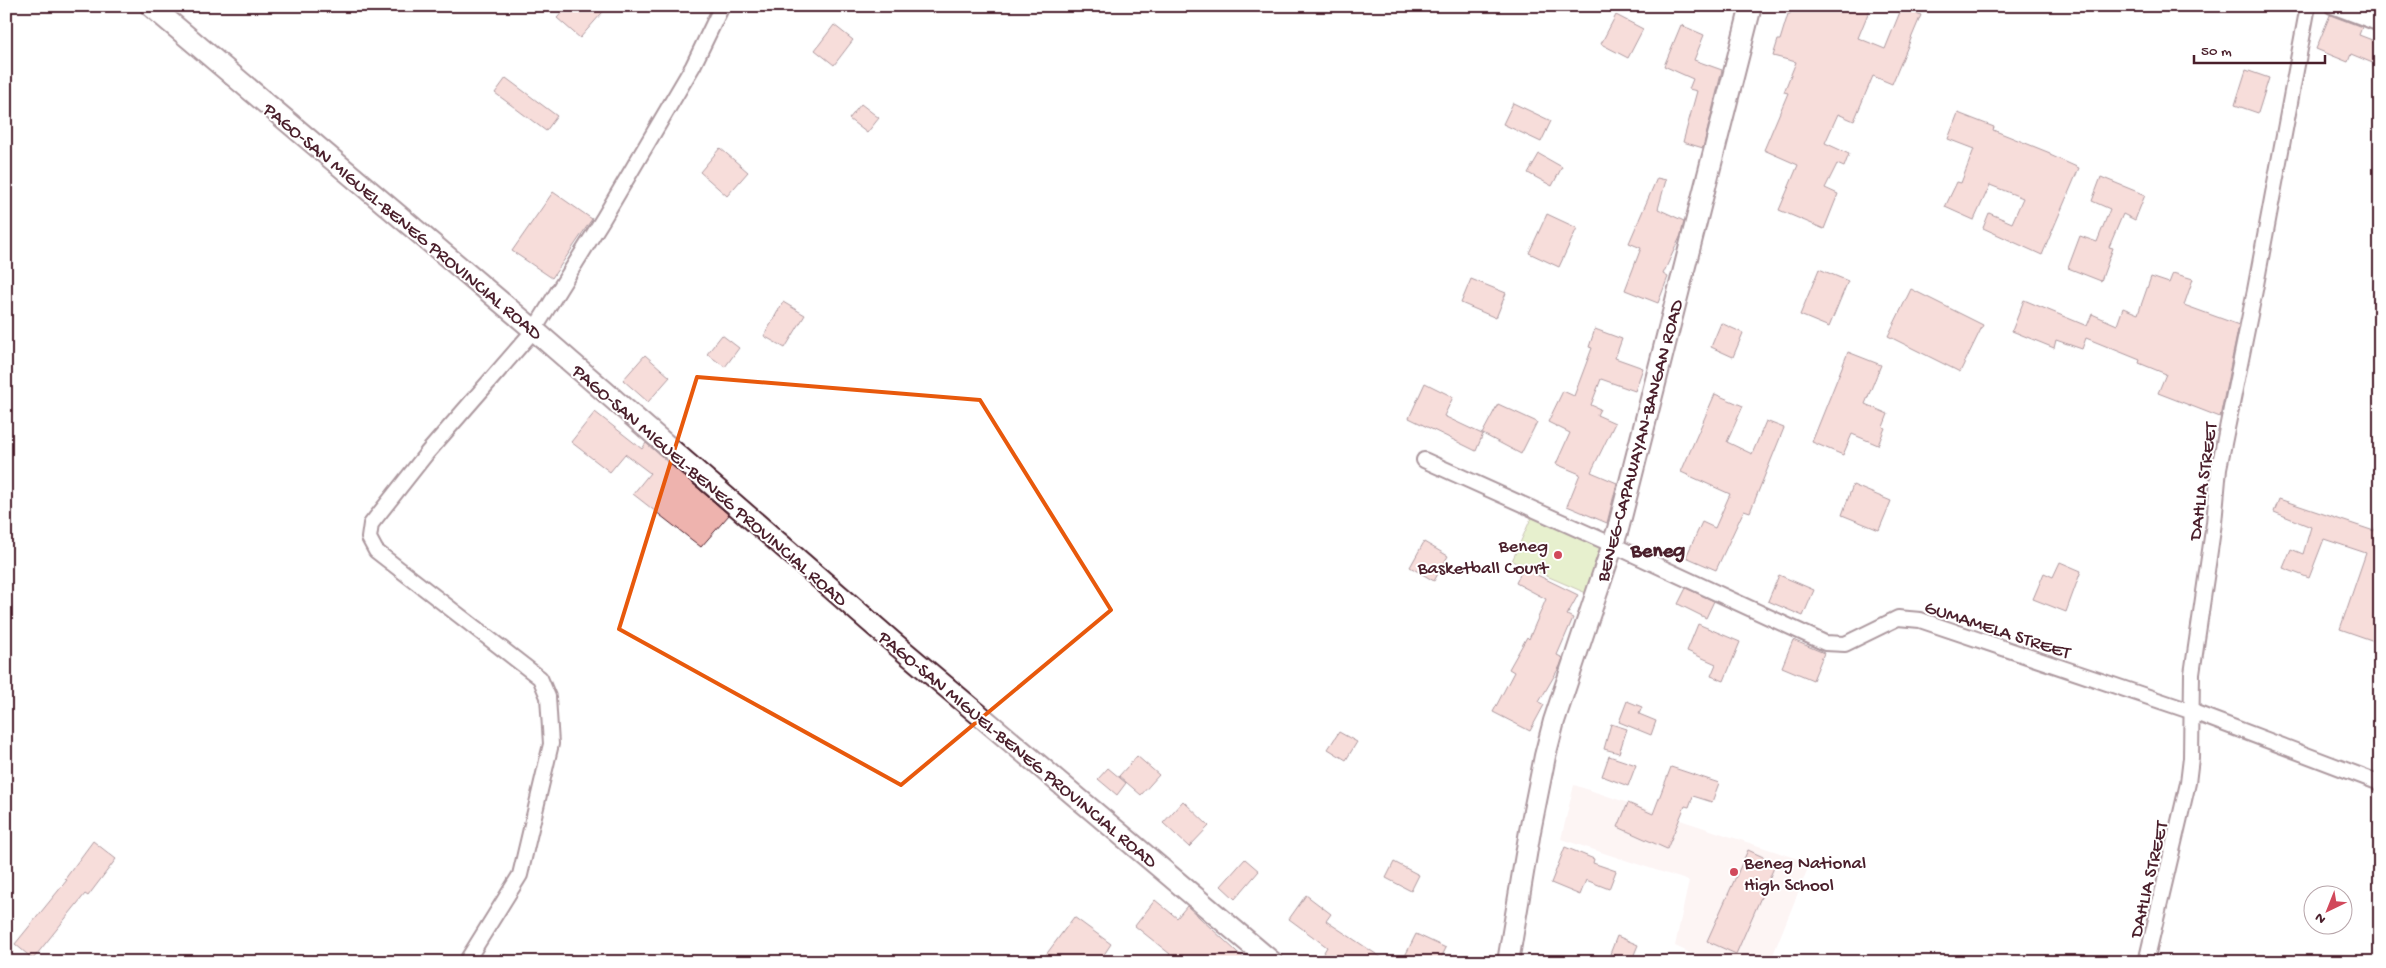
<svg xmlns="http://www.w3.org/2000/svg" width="2386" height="968" font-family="'Gochi Hand',sans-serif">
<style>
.built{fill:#fae8e7}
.green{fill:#cade93;stroke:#8a7e5f}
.building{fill:#eeb3ae;stroke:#4a1f2b}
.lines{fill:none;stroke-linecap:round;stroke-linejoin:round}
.street-casing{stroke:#4a1f2b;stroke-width:18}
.secondary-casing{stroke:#4a1f2b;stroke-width:24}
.street{stroke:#fff;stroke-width:14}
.secondary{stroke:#fff;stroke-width:20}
.marked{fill:none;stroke:#e8590c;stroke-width:4;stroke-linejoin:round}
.poi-dot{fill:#d1495b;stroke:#fff;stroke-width:2}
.labels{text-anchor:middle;stroke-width:4;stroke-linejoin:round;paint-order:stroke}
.street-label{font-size:19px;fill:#4a1f2b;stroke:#fff}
.poi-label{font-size:19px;fill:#4a1f2b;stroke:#fff;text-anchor:end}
.quarter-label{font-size:21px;font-weight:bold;fill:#4a1f2b;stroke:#fff}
</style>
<rect width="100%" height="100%" fill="#fff"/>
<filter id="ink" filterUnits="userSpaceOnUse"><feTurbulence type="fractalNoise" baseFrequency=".02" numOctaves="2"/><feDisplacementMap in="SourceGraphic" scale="10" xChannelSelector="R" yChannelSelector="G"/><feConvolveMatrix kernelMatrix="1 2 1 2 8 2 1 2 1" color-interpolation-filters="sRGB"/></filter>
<g filter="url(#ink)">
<path class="built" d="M1574,785L1810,863L1770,962H1710L1675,946L1689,881L1561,839Z"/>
<path class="green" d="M1532,516L1604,549L1586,593L1512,561Z"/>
<path class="building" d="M568,6H608L580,38L557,18Z
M1793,6H1871L1858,38L1885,49L1902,7L1921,15L1892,84L1873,76L1854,121L1838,114L1825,143L1849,154L1844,167L1837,164L1825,188L1838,194L1824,229L1779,210L1798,165L1764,150L1788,93L1784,92L1796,62L1773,56L1778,40H1780L1788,14H1790Z
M1616,15L1643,29L1628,58L1601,44Z
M2330,15L2362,27L2359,35L2380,43V51L2375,64L2351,54L2348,62L2316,49Z
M834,25L853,40L834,65L815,50Z
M1681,25L1704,35L1694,60L1722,70L1703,148L1683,142L1697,91L1689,89L1693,79L1664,66Z
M2246,70L2269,78L2258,113L2235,105Z
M506,78L557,116L546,131L495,93Z
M1513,103L1551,121L1541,142L1503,124Z
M861,104L879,118L867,133L849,119Z
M1958,113L1994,127L1993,130L2050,153V155L2079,168L2042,255L1983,228L1989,213L2012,223L2023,198L1990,185L1974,220L1945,207L1957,182L1961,183L1974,149L1948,139Z
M720,148L748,172L727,196L700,172Z
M1539,154L1562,167L1552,186L1528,173Z
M2101,177L2145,195L2135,220L2123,214L2109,247L2113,248L2101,281L2068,268L2080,236L2097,242L2110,209L2092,201Z
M1657,178L1666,180L1658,209L1684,221L1681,235L1663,274L1668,277L1658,303L1625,290L1641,248L1629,243Z
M553,192L592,219L552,278L512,251Z
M1547,214L1577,228L1559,267L1529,253Z
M1819,269L1848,281L1829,327L1800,315Z
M2173,273L2193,279L2184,305L2239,325L2220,417L2158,393L2166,374L2139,363L2140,360L2086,338L2082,349L2056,340L2054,348L2012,331L2024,300L2087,326L2092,314L2117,325L2123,308L2138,314L2151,277L2169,283Z
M1471,279L1506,293L1496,318L1461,303Z
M1911,289L1983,325L1960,372L1888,336Z
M783,302L805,315L785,348L764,336Z
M1721,323L1743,333L1733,357L1711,347Z
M1595,329L1622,339L1615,358L1643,368L1635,391L1601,379L1591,405L1600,409L1597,415L1615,423L1591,472L1617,483L1607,523L1567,506L1580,474L1556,464L1570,433L1548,422L1563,391L1574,396L1592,348L1589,347Z
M722,335L739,348L725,367L707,354Z
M1848,352L1881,365L1865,404L1888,414L1883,427L1885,428L1878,445L1852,434L1843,455L1812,442Z
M645,355L670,377L648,402L623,380Z
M1425,383L1453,397L1444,416L1482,434L1498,404L1537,422L1521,454L1483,434L1476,451L1409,418Z
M1715,394L1743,406L1727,442L1752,454L1766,421L1784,428L1750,512L1744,510L1716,570L1686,557L1702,522L1715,528L1730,494L1681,472Z
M595,412L642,449L646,443L729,515L701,547L633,494L650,473L625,454L610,472L571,442Z
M1853,485L1891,501L1879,530L1842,515Z
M2279,499L2374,531L2380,519V643L2340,629L2366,553L2324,539L2309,578L2283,568L2291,549L2303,554L2311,527L2274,512Z
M1424,542L1448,556L1434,581L1410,567Z
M2060,562L2081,571L2066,612L2033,599L2044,573L2053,577Z
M1523,568L1578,595L1567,615L1573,618L1557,655L1563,658L1560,666L1539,702L1544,705L1530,731L1493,712L1514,672L1509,669L1527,637L1529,639L1546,599L1516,583Z
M1779,575L1814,590L1803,616L1768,601Z
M1686,588L1714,601L1706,618L1678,604Z
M1698,624L1740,642L1724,681L1711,676L1716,664L1687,651Z
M1793,640L1824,653L1813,680L1782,667Z
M1627,701L1642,707L1639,714L1656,721L1651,735L1619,722Z
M1611,724L1627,729L1619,753L1604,749Z
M1339,732L1357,742L1346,760L1328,749Z
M1137,756L1159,775L1141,795L1119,776Z
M1609,756L1636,765L1628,786L1602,776Z
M1671,767L1719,783L1712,802L1693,796L1689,807L1685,806L1667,849L1618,827L1628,803L1653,814Z
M1108,768L1126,783L1117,795L1098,779Z
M1183,801L1209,826L1189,847L1163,823Z
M93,841L116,859L88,896L85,894L33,959L15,944L67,880L65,879Z
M1565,847L1594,859L1593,863L1616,871L1609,889L1586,880L1580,895L1551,883Z
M1748,850L1776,863L1736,954L1707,941Z
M1245,859L1259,871L1235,899L1221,886Z
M1394,862L1419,875L1411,891L1386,878Z
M1306,895L1331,914L1326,921L1388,962H1318L1327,947L1289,919Z
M1155,900L1177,918L1187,906L1248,962H1163L1170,954L1135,926Z
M1074,917L1111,944L1099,962H1052L1045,956Z
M1416,934L1446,948L1439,962H1402Z
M1617,936L1638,945L1631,962L1610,954Z"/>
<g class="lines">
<defs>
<path id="street" d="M2332,6L2380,24
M1424,460L1613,545L1825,643L1845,644L1898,618L1920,620L2193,712L2380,783
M466,962L520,875L551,744L548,697L540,678L376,551L369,538L371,524L427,453L534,330L603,219L693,66L722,6
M2146,962L2188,783L2191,758L2192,674L2214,523L2219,468L2255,290L2308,6"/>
<path id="secondary" d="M151,6L534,330L893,642L1272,962
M1508,962L1530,831L1545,756L1554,721L1618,529L1751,6"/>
</defs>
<use href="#street" class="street-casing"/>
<use href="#secondary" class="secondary-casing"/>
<use href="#street" class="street"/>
<use href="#secondary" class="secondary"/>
</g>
</g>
<path d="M0 0H2386V968H0ZM697,377L980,400L1111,610L901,785L619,629Z" fill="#fff" fill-opacity=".55" fill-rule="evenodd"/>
<path class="marked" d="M697,377L980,400L1111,610L901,785L619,629Z"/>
<g class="poi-dot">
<circle cx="1558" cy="555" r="5"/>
<circle cx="1734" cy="872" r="5"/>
</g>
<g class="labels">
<g class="street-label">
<text transform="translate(404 220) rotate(40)" y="7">PAGO-SAN MIGUEL-BENEG PROVINCIAL ROAD</text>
<text transform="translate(1638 440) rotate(-75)" y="7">BENEG-CAPAWAYAN-BANGAN ROAD</text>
<text transform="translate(2201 481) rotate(-82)" y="7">DAHLIA STREET</text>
<text transform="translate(711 484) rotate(41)" y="7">PAGO-SAN MIGUEL-BENEG PROVINCIAL ROAD</text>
<text transform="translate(1998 628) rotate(18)" y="7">GUMAMELA STREET</text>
<text transform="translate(1019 748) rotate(40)" y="7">PAGO-SAN MIGUEL-BENEG PROVINCIAL ROAD</text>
<text transform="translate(2147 879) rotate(-77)" y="7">DAHLIA STREET</text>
</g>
<g class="poi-label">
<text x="1548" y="551">Beneg<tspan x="1548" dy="22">Basketball Court</tspan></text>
<text x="1744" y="868" text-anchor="start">Beneg National<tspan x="1744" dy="22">High School</tspan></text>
</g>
<g class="quarter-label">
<text x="1658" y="556">Beneg</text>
</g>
</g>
<rect width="2386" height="968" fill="none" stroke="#fff" stroke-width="25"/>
<rect x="12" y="12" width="2361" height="943" fill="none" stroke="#4a1f2b" stroke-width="2" filter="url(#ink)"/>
<g transform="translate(2328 910) rotate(223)"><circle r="24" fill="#ffffff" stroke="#b7a5aa"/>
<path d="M0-4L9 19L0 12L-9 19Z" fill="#d1495b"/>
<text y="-8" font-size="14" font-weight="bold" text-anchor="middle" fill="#4a1f2b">N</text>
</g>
<path d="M2194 55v8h131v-8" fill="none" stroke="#4a1f2b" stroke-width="2.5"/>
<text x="2201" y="55" font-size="15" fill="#4a1f2b" stroke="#ffffff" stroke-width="4" paint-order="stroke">50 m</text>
</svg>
